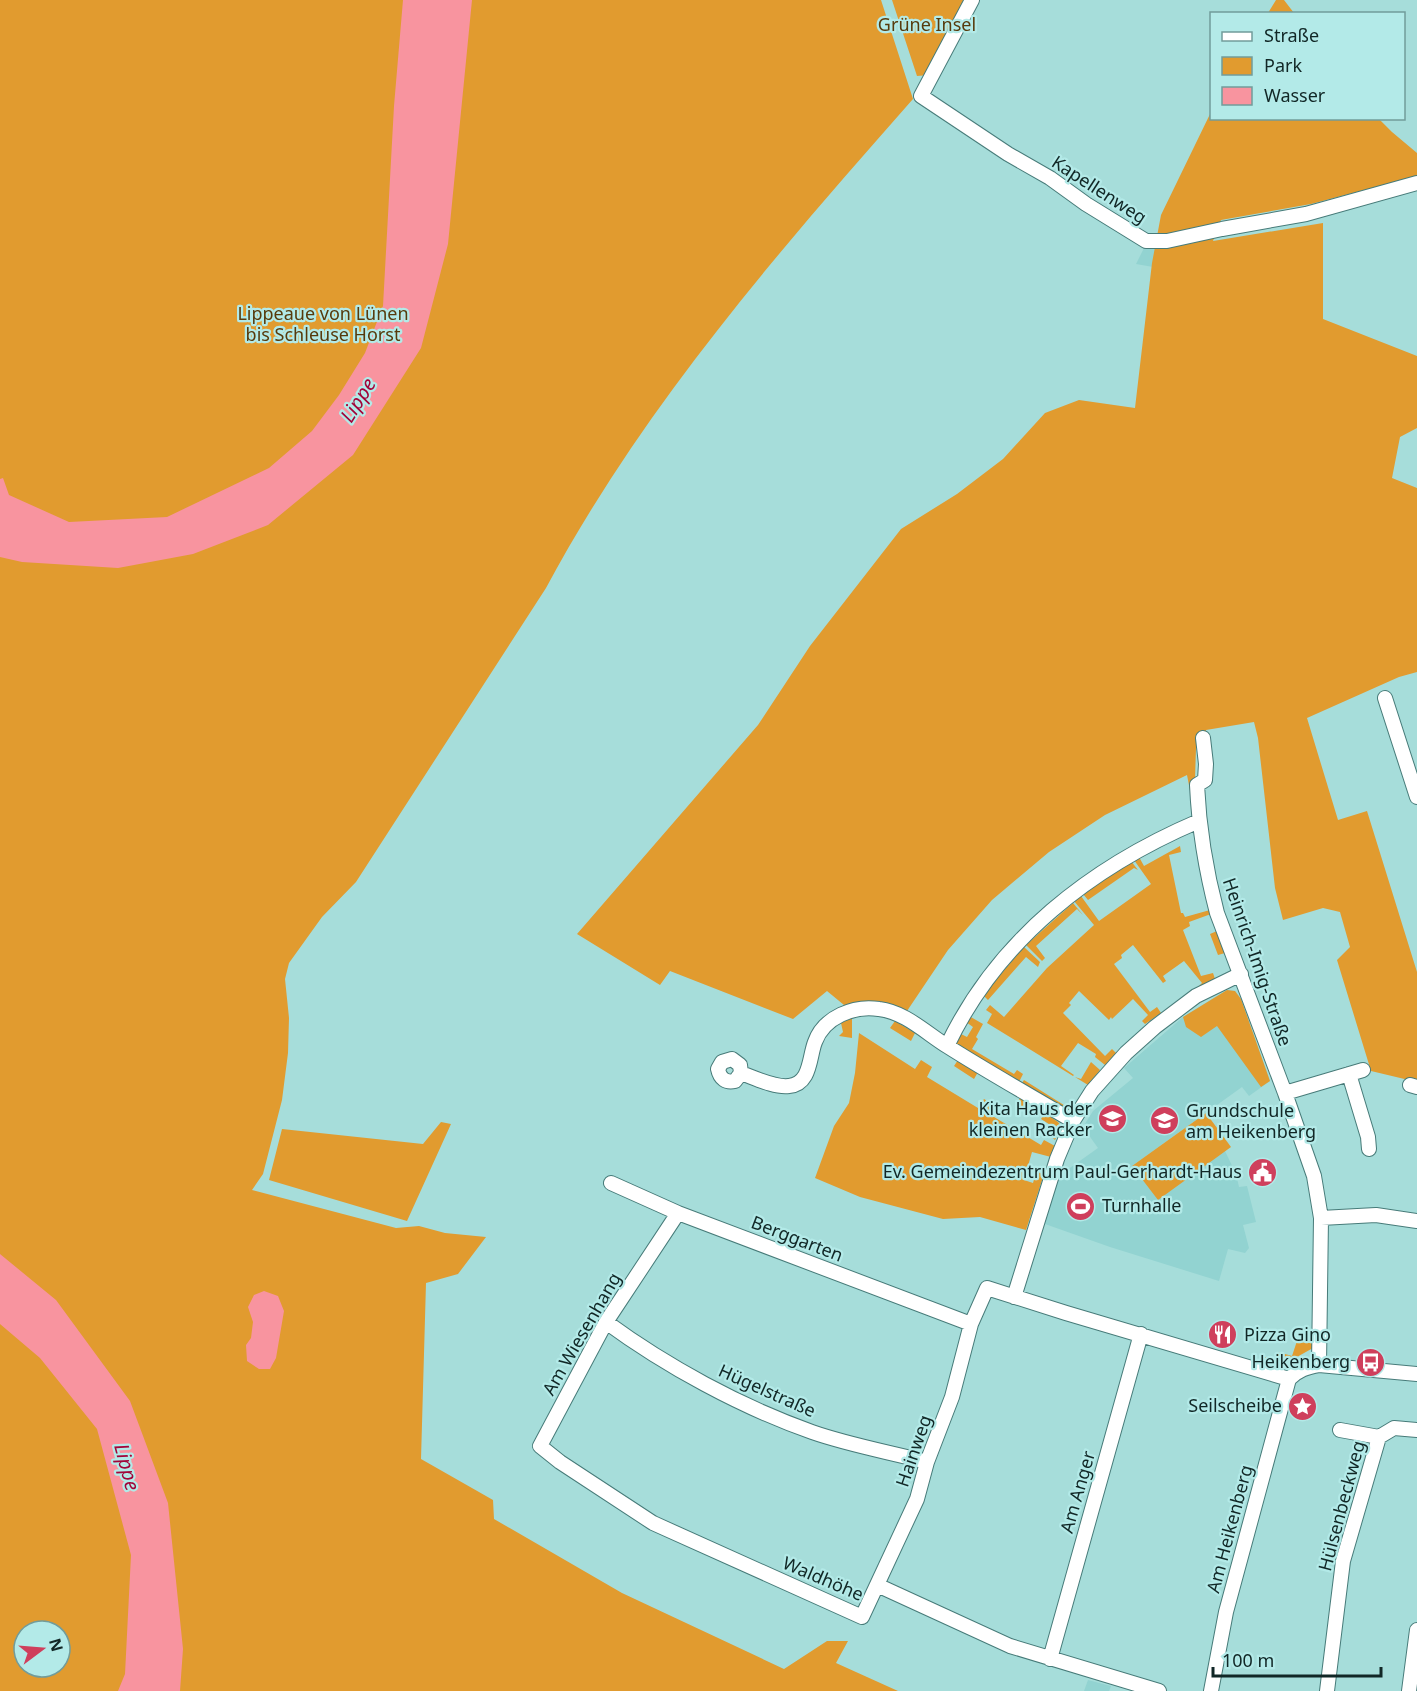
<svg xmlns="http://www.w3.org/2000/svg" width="1417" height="1691" font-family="'Noto Sans',sans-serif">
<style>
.built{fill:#92d3d1}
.green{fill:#e19b2f;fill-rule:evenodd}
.water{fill:#f8949f}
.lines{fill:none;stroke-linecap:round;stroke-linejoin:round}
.street-casing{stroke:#477b79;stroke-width:16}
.street{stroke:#fff;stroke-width:14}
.labels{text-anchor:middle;stroke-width:4.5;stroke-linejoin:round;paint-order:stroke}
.park-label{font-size:18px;fill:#573a0c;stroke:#b3eae8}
.street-label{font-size:18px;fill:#112726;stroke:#b3eae8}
.poi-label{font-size:18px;fill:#112726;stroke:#b3eae8;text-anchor:end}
.water-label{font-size:20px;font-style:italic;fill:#a20439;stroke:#b3eae8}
</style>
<rect width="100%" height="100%" fill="#a6ddda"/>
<path class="built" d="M1144,248L1172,250L1176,271L1136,264Z
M1227,990L1235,991L1241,999L1270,1081L1249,1096L1242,1087L1132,1166L1225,1151L1236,1174L1239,1187L1247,1186L1256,1222L1243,1225L1249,1248L1245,1253L1228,1249L1219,1281L1110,1247L1045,1224L1053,1180L1098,1148L1083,1127L1093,1111L1133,1078L1124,1068L1183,1017Z
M1088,1680L1111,1686L1109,1691H1084Z"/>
<path class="green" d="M0,0H881L913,99C778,252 643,407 546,588L356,882L322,917L289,963L285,979L289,1018L288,1053L282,1100L263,1174L252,1190L396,1228L419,1226L445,1233L486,1237L458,1274L426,1283L421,1459L493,1500L494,1519L622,1593L784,1669L827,1641H848L836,1663L898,1691H0ZM24,1631H60V1667H24Z
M892,0H969L929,75L917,76Z
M1276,0H1284L1294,13H1268Z
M1211,112L1212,118L1379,119L1392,132L1417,153V176L1311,204L1221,220L1213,241L1323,223V319L1417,356V428L1400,437L1392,478L1417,488V672L1399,677L1307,718L1338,820L1367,811L1417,972V1082L1371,1071L1337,960L1350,947L1340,912L1323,908L1283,920L1275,888L1258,738L1254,722L1206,730V743L1196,748L1194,811L1187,775L1105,815L1049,852L992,900L948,950L907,1011C883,1004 869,1002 844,1005L827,991L793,1019L670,971L660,985L577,934L758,725L810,646L901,529L957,494L1003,459L1045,413L1079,400L1135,408L1152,263L1161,215Z
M1180,846L1181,852L1169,855L1181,913H1183L1185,917L1210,910L1211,914L1189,922L1190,926L1183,930L1201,976L1213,973L1215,979L1196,989L1202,983L1184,961L1163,976L1166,981L1163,983L1133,945L1121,955L1122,958L1114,964L1150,1012L1157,1007L1161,1013L1145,1024L1142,1021L1148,1015L1133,999L1112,1019L1111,1017L1109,1020L1079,991L1069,1003L1071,1005L1063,1013L1105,1056L1112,1049L1116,1053L1105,1065L1095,1057L1096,1054L1078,1043L1061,1066L1074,1075L1073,1076L987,1023L992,1014L986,1010L990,1005L1004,1017L1047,968L1094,925L1074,901L1081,896L1099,921L1151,884L1134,860L1139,857L1144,866Z
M1131,861L1138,870L1134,868L1088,900L1083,894Z
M1073,903L1083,915L1077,909L1036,946L1045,958L1042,961L1026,945Z
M1217,931L1225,953L1218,955L1210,934Z
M1024,947L1040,962L1038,967L1026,957L988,1000L983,995Z
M1227,990L1235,991L1241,999L1270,1081L1261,1087L1217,1026L1201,1037L1186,1027L1183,1017Z
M969,1016L983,1024L976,1037L978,1039L972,1049L1014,1074L1017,1070L1023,1074L1019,1082L957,1044L955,1039L959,1033L967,1037L973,1027L966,1022Z
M852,1018V1038L839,1036L843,1032L841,1023Z
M895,1021L915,1033L911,1041L890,1028Z
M859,1033L915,1069L921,1060L932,1067L927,1077L978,1108L984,1099L994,1105L989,1114L1041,1145L1044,1140L1055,1146L1051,1157L1032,1152L1024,1180L1033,1183L1036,1172L1044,1174L1026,1230L980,1217L943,1219L860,1197L815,1178L834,1126L849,1103L855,1073Z
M958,1060L978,1072L974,1079L954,1066Z
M1091,1062L1100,1070L1088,1085L1075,1077L1081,1079Z
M1024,1080L1067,1107L1070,1105L1073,1108L1069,1111L1064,1110L1022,1083Z
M1020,1098L1041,1111L1038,1116L1017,1104Z
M1045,1113L1058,1122L1061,1126L1055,1140L1048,1134L1052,1126L1041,1119Z
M1206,1113L1231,1147L1158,1200L1132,1166Z
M441,1122L451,1124L407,1221L269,1180L282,1129L423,1144Z
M1304,1332L1313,1333V1348L1279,1367L1262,1363L1265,1357L1275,1360L1278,1352L1292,1356L1297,1341L1301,1342Z"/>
<path class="water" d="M403,0H472L448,244L421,348L353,455L268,525L193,554L118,568L22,562L0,557V479L3,478L9,495L69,522L167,517L269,468L312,431L339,395L365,353L383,306L394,106Z
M0,1254L56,1300L130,1401L168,1503L183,1649L180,1691H118L125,1674L131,1555L97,1429L40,1358L0,1324Z
M264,1291L278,1296L284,1311L276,1358L270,1369H259L247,1361L246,1345L251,1338L253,1322L248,1307L254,1295Z"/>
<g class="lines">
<defs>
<path id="street" d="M972,0L921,96L1008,154L1050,178L1086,204L1146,241H1167L1222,229L1306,214L1417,183
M1385,698L1417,797
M1203,738L1206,764L1205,780L1197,785C1199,829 1206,871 1217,913L1285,1093L1314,1176L1321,1218L1319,1365
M947,1046C998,939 1091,867 1199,821
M741,1073L735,1081C726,1083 720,1079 718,1069L722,1062L732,1059L740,1065L741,1073C755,1078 775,1088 789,1086C811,1084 809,1057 815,1042C824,1017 854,1005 879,1009C905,1012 926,1033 947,1046C988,1072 1031,1096 1073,1121
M1349,1074L1368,1137L1369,1149
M1410,1085L1417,1087
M1285,1093L1363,1070
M611,1183L678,1213L971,1324
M678,1213L606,1322L540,1446L560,1462L653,1523L862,1617L917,1499L927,1462L952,1397L971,1324L987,1288L1066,1313L1289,1379
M1321,1218L1376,1215L1417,1221
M1014,1297L1057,1159L1073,1121L1092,1091L1126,1053L1155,1027L1196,996L1241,974
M606,1322C666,1366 741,1407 812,1432C849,1445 889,1452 927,1462
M1340,1430L1379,1437
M877,1585L1010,1646L1159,1691
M1050,1659L1141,1334
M1211,1691L1226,1612L1289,1379C1298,1370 1307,1367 1319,1365L1417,1374
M1327,1691L1343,1561L1379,1437L1394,1428L1417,1430
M1409,1691L1417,1630"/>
</defs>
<use href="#street" class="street-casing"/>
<use href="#street" class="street"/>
</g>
<defs>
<symbol id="school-disc" viewBox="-11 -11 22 22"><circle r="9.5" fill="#cf3f5c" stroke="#b3eae8"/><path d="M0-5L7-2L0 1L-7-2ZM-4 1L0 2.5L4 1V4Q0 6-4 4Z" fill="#fff"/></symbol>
<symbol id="civic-disc" viewBox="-11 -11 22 22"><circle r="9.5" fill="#cf3f5c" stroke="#b3eae8"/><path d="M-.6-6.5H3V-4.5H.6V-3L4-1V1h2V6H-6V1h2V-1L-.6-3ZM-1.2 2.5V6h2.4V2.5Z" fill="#fff"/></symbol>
<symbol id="stadium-disc" viewBox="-11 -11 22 22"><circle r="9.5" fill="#cf3f5c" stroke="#b3eae8"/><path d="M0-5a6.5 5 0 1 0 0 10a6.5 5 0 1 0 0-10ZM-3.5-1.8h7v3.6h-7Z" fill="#fff"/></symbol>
<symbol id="restaurant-disc" viewBox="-11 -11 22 22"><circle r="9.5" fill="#cf3f5c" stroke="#b3eae8"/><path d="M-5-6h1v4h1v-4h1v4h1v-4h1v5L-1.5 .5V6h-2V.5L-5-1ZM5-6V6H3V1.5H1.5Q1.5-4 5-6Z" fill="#fff"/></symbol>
<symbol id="bus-disc" viewBox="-11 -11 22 22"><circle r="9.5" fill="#cf3f5c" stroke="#b3eae8"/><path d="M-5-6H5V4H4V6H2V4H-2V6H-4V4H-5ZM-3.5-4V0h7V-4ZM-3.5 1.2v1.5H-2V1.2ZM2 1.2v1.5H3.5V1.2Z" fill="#fff"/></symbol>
<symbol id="sight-disc" viewBox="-11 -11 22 22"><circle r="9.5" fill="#cf3f5c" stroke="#b3eae8"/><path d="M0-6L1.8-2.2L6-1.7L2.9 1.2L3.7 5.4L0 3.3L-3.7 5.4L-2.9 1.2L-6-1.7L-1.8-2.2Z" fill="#fff"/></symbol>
</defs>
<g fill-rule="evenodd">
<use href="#school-disc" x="1096" y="1102" width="33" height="33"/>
<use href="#school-disc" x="1148" y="1104" width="33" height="33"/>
<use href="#civic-disc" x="1246" y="1156" width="33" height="33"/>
<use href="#stadium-disc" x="1064" y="1190" width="33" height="33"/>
<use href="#restaurant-disc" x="1206" y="1318" width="33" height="33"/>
<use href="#bus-disc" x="1354" y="1346" width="33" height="33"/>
<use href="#sight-disc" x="1286" y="1390" width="33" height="33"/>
</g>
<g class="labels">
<g class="park-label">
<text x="927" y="31">Grüne Insel</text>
<text x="323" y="320">Lippeaue von Lünen<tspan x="323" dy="21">bis Schleuse Horst</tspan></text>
</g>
<g class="street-label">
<text transform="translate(1099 190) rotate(33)" y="6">Kapellenweg</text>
<text transform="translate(1257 962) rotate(71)" y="6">Heinrich-Imig-Straße</text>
<text transform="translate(797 1239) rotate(21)" y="6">Berggarten</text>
<text transform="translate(582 1334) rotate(-60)" y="6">Am Wiesenhang</text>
<text transform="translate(767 1391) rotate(24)" y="6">Hügelstraße</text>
<text transform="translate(914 1451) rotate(-71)" y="6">Hainweg</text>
<text transform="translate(1078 1492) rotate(-74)" y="6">Am Anger</text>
<text transform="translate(1342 1506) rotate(-75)" y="6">Hülsenbeckweg</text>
<text transform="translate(1230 1529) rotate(-75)" y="6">Am Heikenberg</text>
<text transform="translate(823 1579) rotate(23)" y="6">Waldhöhe</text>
</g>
<g class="poi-label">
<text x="1092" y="1115">Kita Haus der<tspan x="1092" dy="21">kleinen Racker</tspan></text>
<text x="1186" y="1117" text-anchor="start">Grundschule<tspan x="1186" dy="21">am Heikenberg</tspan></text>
<text x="1242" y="1178">Ev. Gemeindezentrum Paul-Gerhardt-Haus</text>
<text x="1102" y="1212" text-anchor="start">Turnhalle</text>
<text x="1244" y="1341" text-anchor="start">Pizza Gino</text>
<text x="1350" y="1368">Heikenberg</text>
<text x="1282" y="1412">Seilscheibe</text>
</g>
<g class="water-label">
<text transform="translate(358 400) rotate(-58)" y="7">Lippe</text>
<text transform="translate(127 1467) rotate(75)" y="7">Lippe</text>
</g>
</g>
<rect x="1210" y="12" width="195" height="108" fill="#b3eae8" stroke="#729c9a" stroke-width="1.5"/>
<rect x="1222" y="32" width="30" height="9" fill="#ffffff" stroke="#729c9a" stroke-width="1.5"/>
<text x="1264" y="42" font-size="18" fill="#112726">Straße</text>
<rect x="1222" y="57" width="30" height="18" fill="#e19b2f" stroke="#729c9a" stroke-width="1.5"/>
<text x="1264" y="72" font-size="18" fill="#112726">Park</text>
<rect x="1222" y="87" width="30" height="18" fill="#f8949f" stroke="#729c9a" stroke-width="1.5"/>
<text x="1264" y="102" font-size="18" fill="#112726">Wasser</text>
<g transform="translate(42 1649) rotate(74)"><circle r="28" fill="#b3eae8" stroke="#729c9a" stroke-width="1.5"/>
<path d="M0-4.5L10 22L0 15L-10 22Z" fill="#cf3f5c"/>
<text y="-9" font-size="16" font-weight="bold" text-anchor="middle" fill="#112726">N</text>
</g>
<path d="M1213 1667v9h168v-9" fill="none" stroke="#112726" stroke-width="3"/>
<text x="1222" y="1667" font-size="18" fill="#112726" stroke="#b3eae8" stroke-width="4.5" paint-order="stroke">100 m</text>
</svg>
